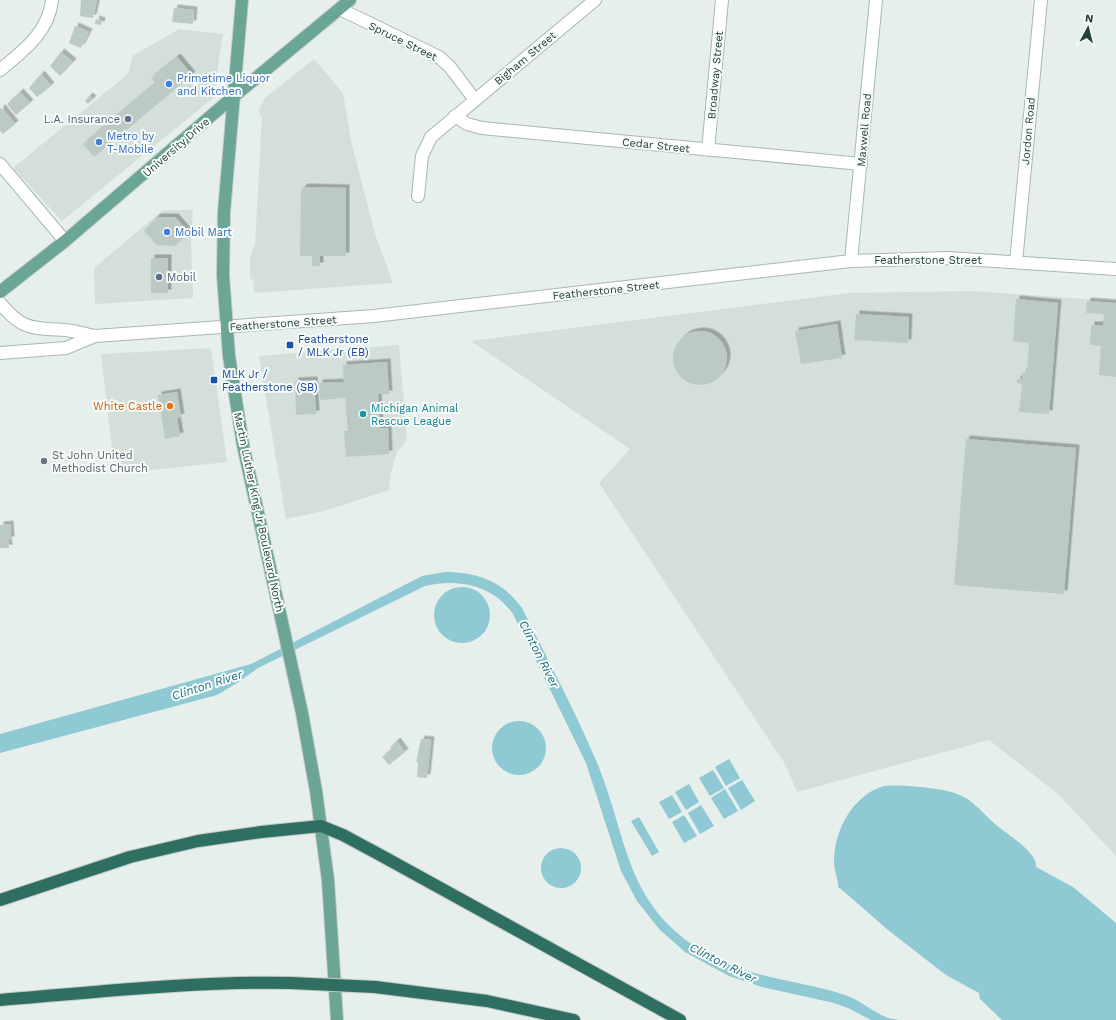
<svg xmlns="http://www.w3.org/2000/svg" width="1116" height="1020" font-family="'Work Sans',sans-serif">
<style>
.built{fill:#d4dfda}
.water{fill:#8ec9d4}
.building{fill:#bbcac4;filter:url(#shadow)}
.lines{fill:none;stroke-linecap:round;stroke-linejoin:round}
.minor-casing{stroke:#a8b8b2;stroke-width:14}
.major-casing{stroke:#c2cac8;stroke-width:14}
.highway-casing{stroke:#c2cac8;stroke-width:14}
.minor{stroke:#fff;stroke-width:12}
.major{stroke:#6aa596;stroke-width:12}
.highway{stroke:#2f6f62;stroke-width:12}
.highway-bridge-casing{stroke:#c2cac8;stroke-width:14;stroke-linecap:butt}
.highway-bridge{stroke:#2f6f62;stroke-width:12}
.shop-dot{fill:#3f7fe0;stroke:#f7fbf9;stroke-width:1.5}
.service-dot{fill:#5c6f8a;stroke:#f7fbf9;stroke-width:1.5}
.transit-dot{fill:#1a4fb4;stroke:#f7fbf9;stroke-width:1.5}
.food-dot{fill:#e8710a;stroke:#f7fbf9;stroke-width:1.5}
.culture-dot{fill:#0f9aa8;stroke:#f7fbf9;stroke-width:1.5}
.worship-dot{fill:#6b7280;stroke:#f7fbf9;stroke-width:1.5}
.labels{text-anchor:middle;stroke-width:4;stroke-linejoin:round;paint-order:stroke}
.street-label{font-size:11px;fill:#24423a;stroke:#f7fbf9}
.shop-label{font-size:11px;fill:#366cbe;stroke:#f7fbf9;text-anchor:start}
.service-label{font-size:11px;fill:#4e5e75;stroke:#f7fbf9;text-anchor:end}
.transit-label{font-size:11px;fill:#164399;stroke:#f7fbf9;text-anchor:start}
.food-label{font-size:11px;fill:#c56008;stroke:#f7fbf9;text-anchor:end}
.culture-label{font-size:11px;fill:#0d838f;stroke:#f7fbf9;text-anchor:start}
.worship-label{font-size:11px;fill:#5b616d;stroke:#f7fbf9;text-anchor:start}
.water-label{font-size:12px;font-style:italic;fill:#1c6f80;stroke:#f7fbf9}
</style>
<defs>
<filter id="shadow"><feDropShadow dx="3.5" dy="-3.5" stdDeviation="0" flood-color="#0004"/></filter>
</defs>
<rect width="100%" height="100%" fill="#e6efeb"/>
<path class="built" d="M179,29L223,34L213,98L62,221L13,168L129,73L132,56Z
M314,59L343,93L352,145L375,234L393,283L254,293L253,280L250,278V257L255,244L262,117L258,111L265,98Z
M163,210H193L191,240L193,298L95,304L94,268Z
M972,291L1116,301V856L1058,794L989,740L797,792L785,764L599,483L630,449L471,341L849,293Z
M399,345L407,440L397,452L391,473L389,490L324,511L286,519L259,356Z
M211,348L227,462L115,474L101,354Z"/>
<path class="water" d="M445,572C476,572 503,581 522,608C547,658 573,707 595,758C630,839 622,907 711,956C753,979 800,980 845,995C860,1000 873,1012 888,1018C891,1019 896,1019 899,1020H871L848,1008L834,1003L762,987L729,976L685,952L659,929L637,901L621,871L586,763L513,614C493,585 458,578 425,586L258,668L237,683L217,695L0,753V734L251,664L422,576Z
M434 615a28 28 0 1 1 56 0a28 28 0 1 1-56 0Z
M492 748a27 27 0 1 1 54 0a27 27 0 1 1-54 0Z
M729,759L740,778L726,786L715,767Z
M713,770L724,788L710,796L699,778Z
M742,780L755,801L741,810L728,788Z
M689,784L699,802L686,810L675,792Z
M884,786C899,784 943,788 957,794C974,800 982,813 995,824C1005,833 1038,852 1036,867L1073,887L1116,923V1020H1002L980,999L979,993L946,975L888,930L841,889L838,887C838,878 834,870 834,862C834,830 853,795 884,786Z
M725,789L738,811L724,819L711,798Z
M672,795L682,812L669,819L659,802Z
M701,805L714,826L700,834L688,813Z
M684,815L697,836L684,843L672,822Z
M639,817L659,852L652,856L631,821Z
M541 868a20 20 0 1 1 40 0a20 20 0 1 1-40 0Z"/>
<path class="building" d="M81,0H97L93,18L80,16Z
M174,8L194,10L193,24L172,22Z
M96,19L102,21L101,25L95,24Z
M75,26L89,32L81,48L69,43Z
M61,52L73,62L60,76L50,66Z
M177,57L192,75L94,157L83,144L155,83L151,78Z
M41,74L51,86L37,97L29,88Z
M20,92L30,103L16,115L7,104Z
M89,96L93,99L88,104L85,101Z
M2,108L15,124L3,134L0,131V109Z
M304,187L346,188V256H320V266H312V256H300L301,190Z
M157,217H175L188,232L175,246L157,245L144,231Z
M151,258H168V293H151Z
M1016,299L1058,303L1049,414L1019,412L1022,384L1017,383V379L1022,380L1023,372H1027L1029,343L1013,341Z
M1087,301L1116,303V377L1099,375L1101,346L1090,345L1091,325H1103L1104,314L1086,313Z
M856,314L909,317L908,343L854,340Z
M837,324L842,358L801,364L795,331Z
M673 358a27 27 0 1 1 54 0a27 27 0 1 1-54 0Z
M387,362L389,394H378L380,428H388L389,454L346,457L344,431H348L345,398L320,400L319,383L344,382L343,365Z
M314,380L316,414L296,415L295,381Z
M177,392L181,417L177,418L180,436L165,439L158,395Z
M966,439L1076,448L1064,594L954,585Z
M10,524L11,540H8L9,548H0V525Z
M421,739L431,740L427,778L417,777L418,762H416Z
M397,741L405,752L389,765L382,757L392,749L390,747Z"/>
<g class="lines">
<defs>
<path id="minor" d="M340,9L439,57L450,67L475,100
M0,70C23,51 49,32 52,0
M455,116L467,124L482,128L861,164
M708,150L722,0
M0,164L65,241
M418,196L422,156L431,137L595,0
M851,261L876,0
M1016,262L1041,0
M0,303C22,330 32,328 65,330C75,331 85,334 95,336L374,316L851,261L948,258L1116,269
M0,353L66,348L95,336"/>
<path id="major" d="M242,0L224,212L223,275L229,356L243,445L302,713L316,791L328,880L337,1020
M0,292L65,241L233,97L350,0"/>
<path id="highway" d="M0,900L130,857L198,841L261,832L321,826L343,835L382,856L680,1020
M375,987L487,1001L574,1020
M0,1000C97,992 194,981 291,983"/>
</defs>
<use href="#minor" class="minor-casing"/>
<use href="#major" class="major-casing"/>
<use href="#highway" class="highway-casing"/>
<use href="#minor" class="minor"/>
<use href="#major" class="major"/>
<use href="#highway" class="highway"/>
<defs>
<path id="highway-bridge" d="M291,983L375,987"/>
</defs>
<use href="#highway-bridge" class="highway-bridge-casing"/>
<use href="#highway-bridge" class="highway-bridge"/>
</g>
<g class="shop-dot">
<circle cx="169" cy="84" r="4"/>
<circle cx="99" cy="142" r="4"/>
<circle cx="167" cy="232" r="4"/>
</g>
<g class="service-dot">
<circle cx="128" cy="119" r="4"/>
<circle cx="159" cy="277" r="4"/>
</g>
<g class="transit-dot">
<rect x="286" y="341" width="8" height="8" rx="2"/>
<rect x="210" y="376" width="8" height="8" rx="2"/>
</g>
<circle class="food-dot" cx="170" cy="406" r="4"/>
<circle class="culture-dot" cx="363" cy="414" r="4"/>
<circle class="worship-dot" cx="44" cy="461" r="4"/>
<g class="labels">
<g class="street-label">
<text transform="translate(403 41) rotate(26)" y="4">Spruce Street</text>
<text transform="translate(525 58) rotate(-40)" y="4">Bigham Street</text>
<text transform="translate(715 75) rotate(-85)" y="4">Broadway Street</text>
<text transform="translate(864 130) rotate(-85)" y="4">Maxwell Road</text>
<text transform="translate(1028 131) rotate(-85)" y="4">Jordon Road</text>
<text transform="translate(656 145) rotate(6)" y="4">Cedar Street</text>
<text transform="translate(176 147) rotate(-41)" y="4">University Drive</text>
<text x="928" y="264">Featherstone Street</text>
<text transform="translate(606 290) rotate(-6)" y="4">Featherstone Street</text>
<text transform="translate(283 323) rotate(-4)" y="4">Featherstone Street</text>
<text transform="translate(259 512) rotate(78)" y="4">Martin Luther King Jr Boulevard North</text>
</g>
<g class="shop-label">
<text x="177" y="82">Primetime Liquor<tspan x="177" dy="13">and Kitchen</tspan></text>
<text x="107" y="140">Metro by<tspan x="107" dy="13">T-Mobile</tspan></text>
<text x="175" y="236">Mobil Mart</text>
</g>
<g class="service-label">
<text x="120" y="123">L.A. Insurance</text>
<text x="167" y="281" text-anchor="start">Mobil</text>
</g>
<g class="transit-label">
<text x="298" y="343">Featherstone<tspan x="298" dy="13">/ MLK Jr (EB)</tspan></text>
<text x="222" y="378">MLK Jr /<tspan x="222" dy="13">Featherstone (SB)</tspan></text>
</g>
<g class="food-label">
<text x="162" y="410">White Castle</text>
</g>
<g class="culture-label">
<text x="371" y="412">Michigan Animal<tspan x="371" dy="13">Rescue League</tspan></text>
</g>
<g class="worship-label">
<text x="52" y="459">St John United<tspan x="52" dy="13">Methodist Church</tspan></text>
</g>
<g class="water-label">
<text transform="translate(539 654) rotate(63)" y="4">Clinton River</text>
<text transform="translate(207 685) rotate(-18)" y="4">Clinton River</text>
<text transform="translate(723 963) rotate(27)" y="4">Clinton River</text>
</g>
</g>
<g transform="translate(1088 28) rotate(7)" stroke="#f7fbf9" stroke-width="3" paint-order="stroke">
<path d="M0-3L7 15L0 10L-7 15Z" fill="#24423a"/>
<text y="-6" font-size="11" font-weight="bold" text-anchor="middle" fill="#24423a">N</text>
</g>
</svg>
